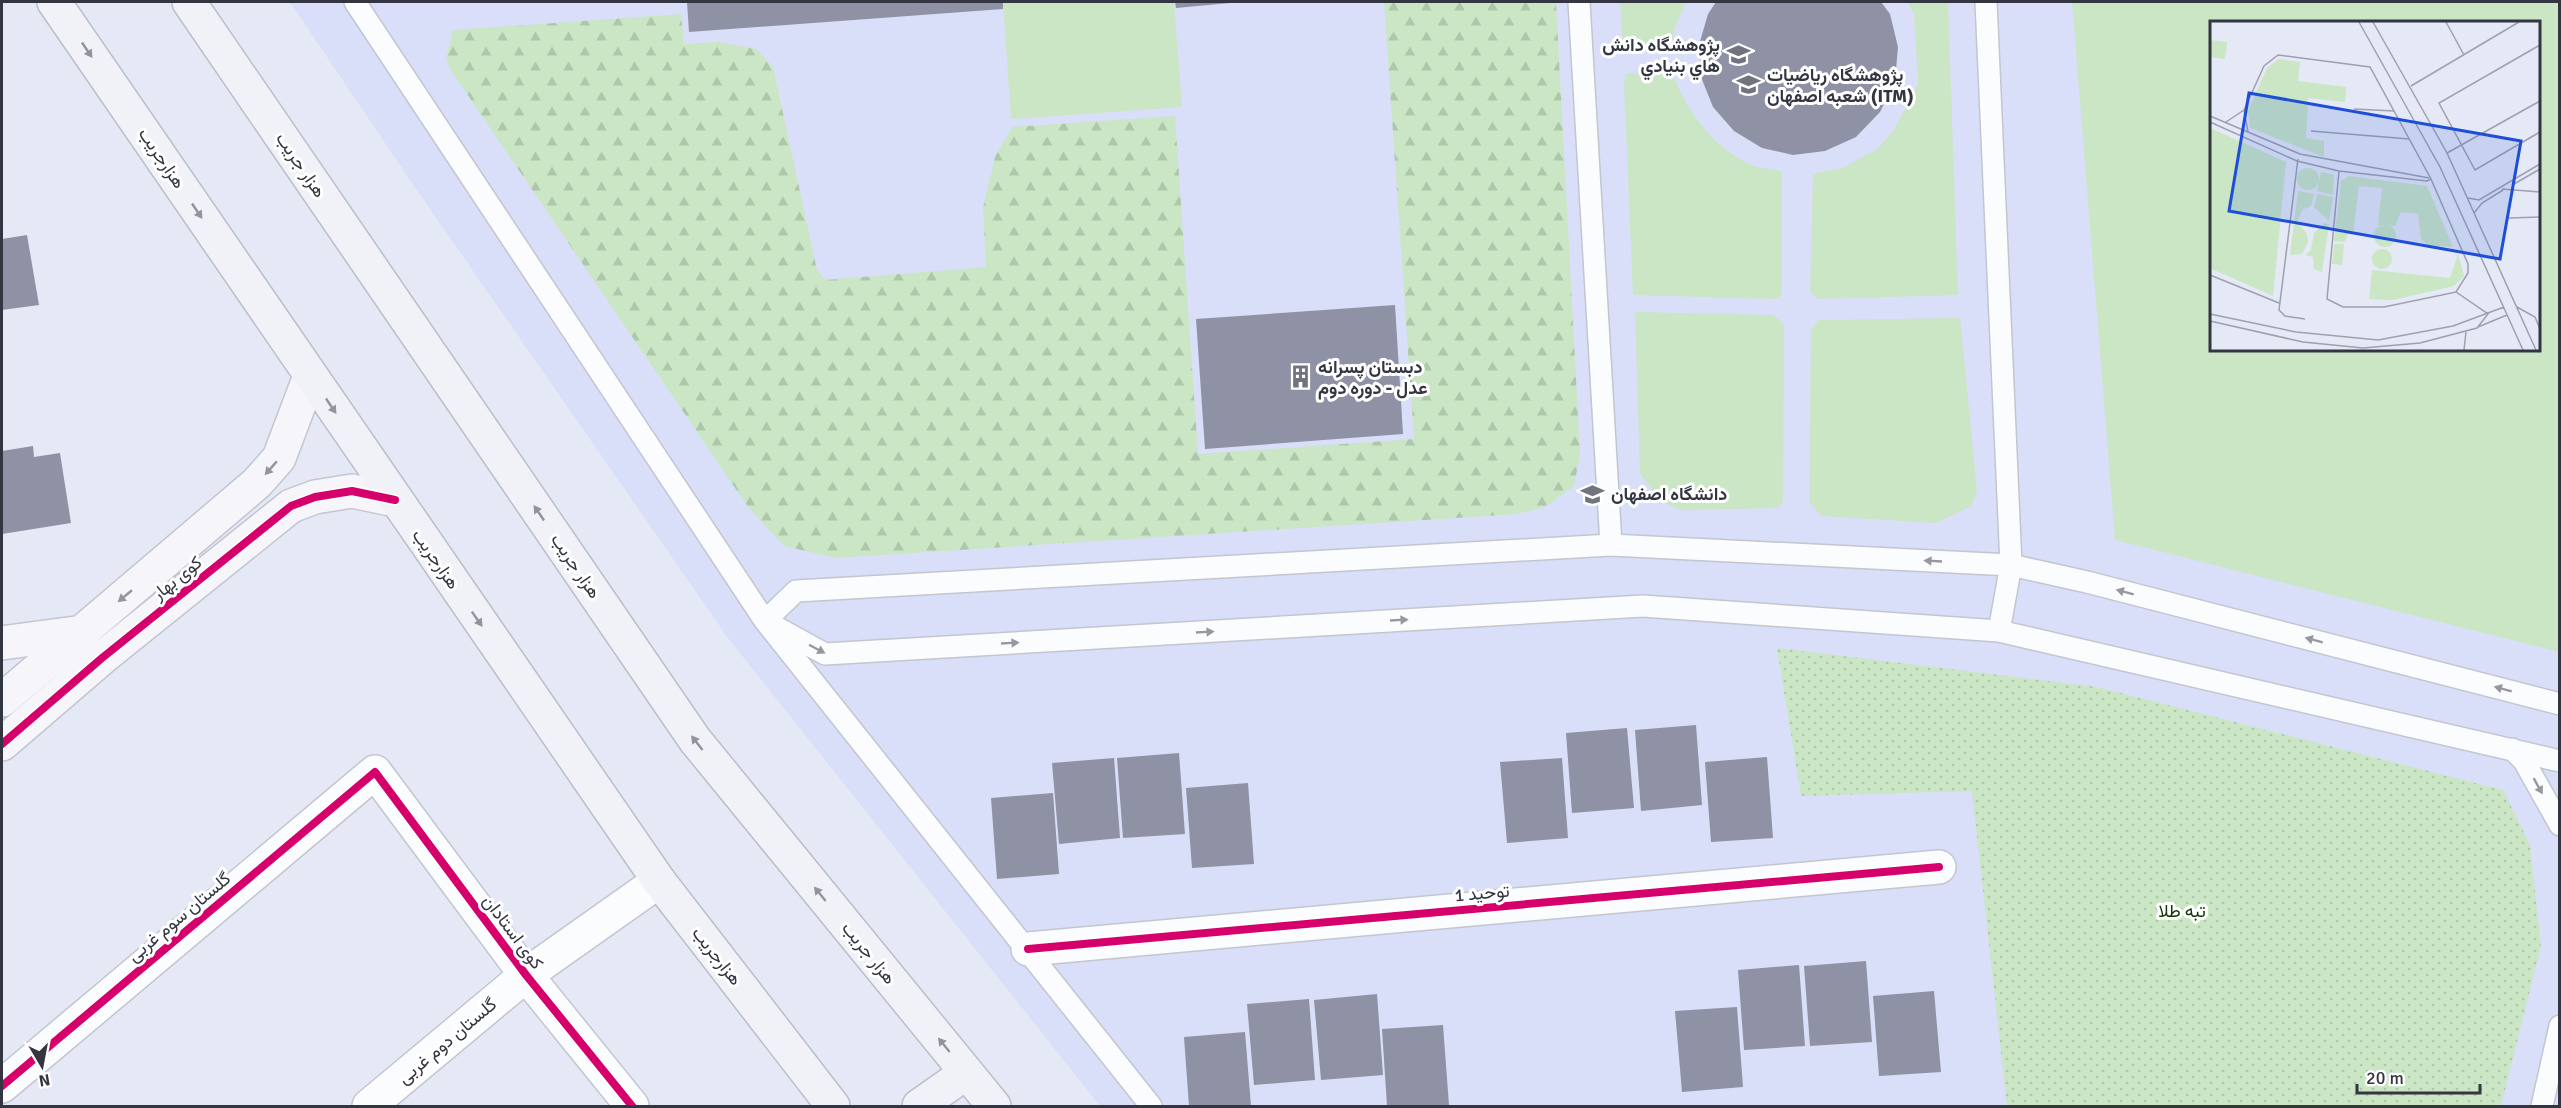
<svg xmlns="http://www.w3.org/2000/svg" width="2561" height="1108" font-family="Signika,Vazirmatn,sans-serif">
<style>
.built{fill:#d9dff8;fill-rule:evenodd}
.grass{fill:#cae6c5;fill-rule:evenodd}
.forest{fill:url(#forest-firs)}
.park{fill:url(#park-dots)}
.building{fill:#8f91a5}
.lines{fill:none;stroke-linecap:round;stroke-linejoin:round}
.lane-casing{stroke:#c3c5d0;stroke-width:24}
.street-casing{stroke:#c3c5d0;stroke-width:36}
.secondary-casing{stroke:#c3c5d0;stroke-width:36}
.primary-casing{stroke:#bbbeca;stroke-width:36}
.lane{stroke:#fbfcfe;stroke-width:21}
.street{stroke:#fbfcfe;stroke-width:33}
.secondary{stroke:#f6f6fa;stroke-width:33}
.primary{stroke:#f1f2f7;stroke-width:33}
.cycleway-casing{stroke:#fff;stroke-width:11}
.cycleway{stroke:#d6006c;stroke-width:8}
.oneway{fill:#92949c}
.oneway2{fill:#94969d}
.oneway3{fill:#97989f}
.labels{text-anchor:middle;stroke-width:6;stroke-linejoin:round;paint-order:stroke}
.poi-label{font-size:18px;font-weight:bold;fill:#333540;stroke:#fff;text-anchor:start}
.street-label{font-size:18px;fill:#333540;stroke:#fff}
.park-label{font-size:18px;fill:#133500;stroke:#fff}
.inset-road{fill:none;stroke:#9ea0ad;stroke-width:1.5}
.view{fill:#1d4ed8;fill-opacity:0.15;stroke:#1d4ed8;stroke-width:3}
.inset-edge{fill:none;stroke:#333540;stroke-width:3}
</style>
<defs>
<pattern id="forest-firs" width="22" height="20" patternUnits="userSpaceOnUse" patternTransform="scale(1.5)"><rect width="22" height="20" fill="#cae6c5"/><path d="M5 1l3.5 6h-7zM16 11l3.5 6h-7z" fill="#aec6aa"/></pattern>
<pattern id="park-dots" width="8" height="8" patternUnits="userSpaceOnUse" patternTransform="scale(1.5)"><rect width="8" height="8" fill="#cae6c5"/><path d="M2 2h.1M6 6h.1" fill="none" stroke="#aec6aa" stroke-width="1.8" stroke-linecap="round"/></pattern>
</defs>
<rect width="100%" height="100%" fill="#e5e8f5"/>
<path class="built" d="M290,2H2559V1106H1100L728,638L414,186ZM2212,22H2538V350H2212Z"/>
<path class="grass" d="M1003,2H1174L1182,107L1011,119Z
M1620,2H1686L1675,27L1672,43L1623,44Z
M1907,2H1948L1958,295L1817,299L1810,291L1813,174L1843,168L1877,149L1894,130L1918,84L1914,13Z
M2072,2H2559V652L2115,540ZM2538,22V350H2212V22Z
M1672,72C1686,110 1714,150 1754,166C1762,169 1773,169 1782,171V293L1778,299L1633,295L1624,84L1627,73Z
M1635,312L1773,315L1784,324L1783,502L1777,508L1681,510L1660,501L1640,473Z
M1960,318L1977,491L1971,506L1936,523L1822,516L1809,502L1811,329L1819,320Z"/>
<path class="forest" d="M1384,2H1556L1580,454L1574,486L1545,507L1517,514L835,558L784,546L748,507L452,72L446,59L453,30L681,14L684,44L718,42L756,49L773,67L817,270L825,280L986,267L983,207L995,157L1012,127L1175,116L1198,454L1414,439Z"/>
<path class="park" d="M1777,648L2097,687L2503,790L2530,845L2541,946L2501,1106H2007L1972,791L1801,796Z"/>
<path class="building" d="M687,2H1003V9L689,32Z
M1175,2H1230V3L1176,8Z
M1716,2H1881L1890,14L1898,47L1895,81L1880,112L1856,137L1825,151L1793,155L1762,148L1734,131L1713,107L1701,77L1699,45L1708,14Z
M27,235L39,305L2,310V239Z
M1395,305L1403,434L1205,449L1196,319Z
M33,446L34,457L60,453L71,523L2,534V451Z
M1696,725L1702,805L1641,811L1635,730Z
M1627,728L1634,808L1572,813L1566,733Z
M1179,753L1185,834L1123,838L1117,758Z
M1767,757L1773,838L1711,842L1705,762Z
M1114,758L1120,838L1059,844L1052,763Z
M1562,758L1568,838L1507,843L1500,762Z
M1248,783L1254,864L1192,868L1186,788Z
M1053,793L1059,874L997,879L991,798Z
M1866,961L1872,1042L1810,1046L1804,966Z
M1799,965L1805,1046L1744,1050L1738,970Z
M1934,991L1941,1072L1879,1076L1873,996Z
M1377,994L1383,1075L1321,1080L1314,1000Z
M1309,999L1315,1080L1254,1085L1247,1004Z
M1737,1007L1743,1087L1682,1092L1675,1011Z
M1443,1025L1449,1105L1387,1106L1382,1029Z
M1245,1032L1251,1106H1189L1184,1037Z"/>
<g class="lines">
<defs>
<path id="lane" d="M355,2L765,621L1151,1106
M1579,2L1611,545
M1986,2L2011,565L1999,631
M765,621L796,591L1611,545L2011,565L2087,582L2560,704
M765,621L825,654L1643,606L1999,631L2560,761
M2512,749L2524,761L2560,825
M2542,1106L2560,1026"/>
<path id="street" d="M1028,949L1939,867
M2,1086L375,772L526,975L632,1106
M369,1106L526,975L659,881"/>
<path id="secondary" d="M2,643L83,632
M2,700L257,483L279,458L310,376
M2,744L102,658L291,506L315,497L352,491L395,500"/>
<path id="primary" d="M54,2L659,881L833,1106
M189,2L695,740L994,1106
M919,1106L966,1073"/>
</defs>
<use href="#lane" class="lane-casing"/>
<use href="#street" class="street-casing"/>
<use href="#secondary" class="secondary-casing"/>
<use href="#primary" class="primary-casing"/>
<use href="#lane" class="lane"/>
<use href="#street" class="street"/>
<use href="#secondary" class="secondary"/>
<use href="#primary" class="primary"/>
<defs>
<path id="cycleway" d="M2,744L102,658L291,506L315,497L352,491L395,500
M1028,949L1939,867
M2,1086L375,772L526,975L632,1106"/>
</defs>
<use href="#cycleway" class="cycleway-casing"/>
<use href="#cycleway" class="cycleway"/>
</g>
<defs><path id="oneway-solid" d="M-6-.8H1V-3.2L6.5 0L1 3.2V.8H-6Z" transform="scale(1.5)"/></defs>
<g class="oneway">
<use href="#oneway-solid" transform="translate(87 50) rotate(56)"/>
<use href="#oneway-solid" transform="translate(197 211) rotate(56)"/>
<use href="#oneway-solid" transform="translate(331 406) rotate(56)"/>
<use href="#oneway-solid" transform="translate(539 513) rotate(-124)"/>
<use href="#oneway-solid" transform="translate(477 619) rotate(55)"/>
<use href="#oneway-solid" transform="translate(697 743) rotate(-128)"/>
<use href="#oneway-solid" transform="translate(820 894) rotate(-129)"/>
<use href="#oneway-solid" transform="translate(944 1045) rotate(-129)"/>
</g>
<g class="oneway2">
<use href="#oneway-solid" transform="translate(271 468) rotate(131)"/>
<use href="#oneway-solid" transform="translate(125 596) rotate(140)"/>
</g>
<g class="oneway3">
<use href="#oneway-solid" transform="translate(1933 561) rotate(-177)"/>
<use href="#oneway-solid" transform="translate(2125 592) rotate(-165)"/>
<use href="#oneway-solid" transform="translate(1399 620) rotate(-3)"/>
<use href="#oneway-solid" transform="translate(1205 632) rotate(-3)"/>
<use href="#oneway-solid" transform="translate(2314 640) rotate(-165)"/>
<use href="#oneway-solid" transform="translate(1010 643) rotate(-3)"/>
<use href="#oneway-solid" transform="translate(817 649) rotate(28)"/>
<use href="#oneway-solid" transform="translate(2503 689) rotate(-165)"/>
<use href="#oneway-solid" transform="translate(2538 786) rotate(61)"/>
</g>
<defs>
<symbol id="university-bare" viewBox="-9 -9 18 18"><path d="M0-5L7-2L0 1L-7-2ZM-4 1L0 2.5L4 1V4Q0 6-4 4Z" fill="#71747f" stroke="#fff" stroke-width="2.5" paint-order="stroke"/></symbol>
<symbol id="building-bare" viewBox="-9 -9 18 18"><path d="M-4-6H4V6H1V3H-1V6H-4ZM-2.5-4.3h1.7v1.8h-1.7ZM.8-4.3h1.7v1.8H.8ZM-2.5-1h1.7V.8h-1.7ZM.8-1h1.7V.8H.8Z" fill="#71747f" stroke="#fff" stroke-width="2.5" paint-order="stroke"/></symbol>
</defs>
<g fill-rule="evenodd">
<use href="#university-bare" x="1722" y="38" width="33" height="33"/>
<use href="#university-bare" x="1732" y="68" width="33" height="33"/>
<use href="#building-bare" x="1284" y="360" width="33" height="33"/>
<use href="#university-bare" x="1576" y="478" width="33" height="33"/>
</g>
<g class="labels">
<g class="poi-label">
<text x="1720" y="51" text-anchor="end">پژوهشگاه دانش<tspan x="1720" dy="21">هاي بنيادي</tspan></text>
<text x="1767" y="81">پژوهشگاه رياضيات<tspan x="1767" dy="21">شعبه اصفهان (ITM)</tspan></text>
<text x="1318" y="373">دبستان پسرانه<tspan x="1318" dy="21">عدل - دوره دوم</tspan></text>
<text x="1611" y="500">دانشگاه اصفهان</text>
</g>
<g class="street-label">
<text transform="translate(162 158) rotate(56)" y="6">هزارجریب</text>
<text transform="translate(301 165) rotate(56)" y="6">هزار جریب</text>
<text transform="translate(436 559) rotate(55)" y="6">هزارجریب</text>
<text transform="translate(576 566) rotate(56)" y="6">هزار جریب</text>
<text transform="translate(177 578) rotate(-39)" y="6">کوی بهار</text>
<text transform="translate(1482 893) rotate(-5)" y="6">توحید 1</text>
<text transform="translate(179 917) rotate(-40)" y="6">گلستان سوم غربی</text>
<text transform="translate(513 932) rotate(53)" y="6">کوی استادان</text>
<text transform="translate(869 953) rotate(51)" y="6">هزار جریب</text>
<text transform="translate(717 956) rotate(52)" y="6">هزارجریب</text>
<text transform="translate(447 1041) rotate(-40)" y="6">گلستان دوم غربی</text>
</g>
<g class="park-label">
<text x="2182" y="917">تبه طلا</text>
</g>
</g>
<g transform="translate(2210 21)">
<rect width="330" height="330" fill="#e5e8f5"/>
<path d="M0,19L17,21L15,38L0,36ZM0,107L76,141L63,275L0,247ZM87 158a11 11 0 1 1 22 0a11 11 0 1 1-22 0ZM111,151L124,154L123,174L107,170ZM88,170L104,173L101,185L92,189L87,201L97,213L98,221L92,233L80,234ZM107,173L123,176L119,200L104,186ZM114,202L119,203L112,251L104,248L103,236L95,234L101,229L104,212ZM164 215a11 11 0 1 1 22 0a11 11 0 1 1-22 0ZM162 238a10 10 0 1 1 20 0a10 10 0 1 1-20 0Z" fill="#cae6c5"/>
<path d="M139,155L217,165L243,226L218,224L211,218L208,193L191,191L185,205L168,204L172,167L149,165L143,213H138L135,221L124,220L131,160ZM124,223H134L132,244L122,243ZM248,233L254,255L244,265L183,279L128,277L159,278L162,249L240,257Z" fill="#cae6c5"/>
<path d="M69,38L90,41L88,60L136,66L135,81L98,77L96,117L114,120V136L40,107L38,90L57,47Z" fill="#cae6c5"/>
<path class="inset-road" d="M149,1L230,146L313,329M163,1L237,132L326,329M236,1L254,34M330,24L229,82L265,149L330,111M201,65L309,1M144,88L184,90M0,95L90,133L219,157M0,101L87,140L129,150L217,160L221,158M16,101L34,89M101,110L199,118M38,111L34,89L54,45L68,34L160,46L221,158L258,243V252L246,271M237,132L330,80M88,138L69,289L75,295L95,298M304,163L330,148M292,168L330,171M258,177L269,179L330,143M264,192L272,182L293,169M299,197L330,196M0,254L69,282M307,286L325,296L330,308M0,293L86,311L168,319L243,305L294,286M0,300L93,321L153,327L210,322L267,307L278,293L246,271L174,286H133L117,278L129,150M268,306L297,294M254,329L256,311"/>
<path class="view" d="M39,72L311,120L290,238L19,190Z"/>
<rect width="330" height="330" class="inset-edge"/>
</g>
<rect width="2561" height="1108" fill="none" stroke="#333540" stroke-width="6"/>
<g transform="translate(42 1066) rotate(170)" stroke="#ffffff" stroke-width="4.5" paint-order="stroke">
<path d="M0-4.5L10 22L0 15L-10 22Z" fill="#333540"/>
<text y="-9" font-size="16" font-weight="bold" text-anchor="middle" fill="#333540">N</text>
</g>
<path d="M2357 1084v9h123v-9" fill="none" stroke="#333540" stroke-width="3"/>
<text x="2366" y="1084" font-size="18" fill="#333540" stroke="#ffffff" stroke-width="4.5" paint-order="stroke">20 m</text>
</svg>
